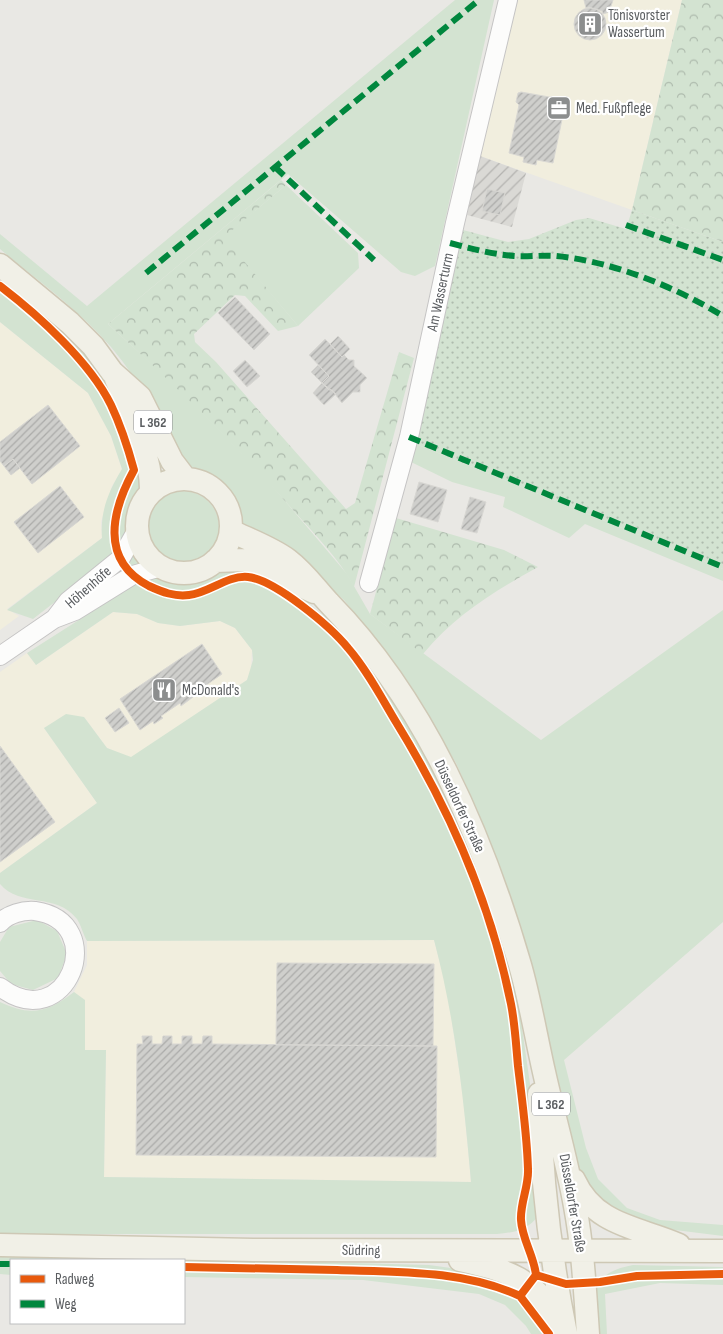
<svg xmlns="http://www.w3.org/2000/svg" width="723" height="1334" font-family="'Sofia Sans Condensed',sans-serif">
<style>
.commercial{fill:#f1eede}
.industrial{fill:url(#industrial-furrows)}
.grass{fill:#d3e3d1}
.forest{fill:url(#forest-crowns)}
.park{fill:url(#park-dots)}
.building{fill:url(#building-hatch);stroke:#d8d7d3}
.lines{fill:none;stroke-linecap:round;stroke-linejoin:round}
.minor-casing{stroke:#c5c4c4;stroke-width:20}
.major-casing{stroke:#cec8b5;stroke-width:25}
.minor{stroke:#fcfcfb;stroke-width:18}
.major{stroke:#f1f0e7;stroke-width:22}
.quiet{stroke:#00873e;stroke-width:6;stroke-dasharray:12 6;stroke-linecap:butt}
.cycleway-casing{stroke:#fff;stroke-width:11}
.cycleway{stroke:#e8590c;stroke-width:8}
.labels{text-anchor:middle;stroke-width:4.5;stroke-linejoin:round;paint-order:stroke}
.shield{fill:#fff;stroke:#8c8e90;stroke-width:1}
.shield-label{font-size:14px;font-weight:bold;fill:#5a5d60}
.poi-label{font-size:15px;fill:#5a5d60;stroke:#fff;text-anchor:start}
.street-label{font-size:15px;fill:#5a5d60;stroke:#fff}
</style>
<defs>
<pattern id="industrial-furrows" width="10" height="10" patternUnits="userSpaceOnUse" patternTransform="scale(1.25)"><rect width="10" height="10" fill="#dad9d5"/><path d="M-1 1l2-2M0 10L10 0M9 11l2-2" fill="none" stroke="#b4b3b0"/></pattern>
<pattern id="forest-crowns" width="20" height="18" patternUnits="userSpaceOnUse" patternTransform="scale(1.25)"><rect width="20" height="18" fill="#d3e3d1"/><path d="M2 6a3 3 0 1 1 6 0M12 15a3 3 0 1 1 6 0" fill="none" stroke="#aebbad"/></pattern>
<pattern id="park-dots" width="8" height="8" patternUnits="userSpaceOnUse" patternTransform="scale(1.25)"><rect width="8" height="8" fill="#d3e3d1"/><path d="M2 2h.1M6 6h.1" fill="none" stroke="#aebbad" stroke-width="1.8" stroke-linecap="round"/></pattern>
<pattern id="building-hatch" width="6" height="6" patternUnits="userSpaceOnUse" patternTransform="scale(1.25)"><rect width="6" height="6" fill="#cfcfcc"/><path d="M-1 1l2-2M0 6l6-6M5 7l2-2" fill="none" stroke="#ababa9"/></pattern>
</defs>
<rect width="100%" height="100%" fill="#e9e8e4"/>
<path class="commercial" d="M517,0H682L632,210L480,156Z
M0,322L88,393L111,436L122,470L112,486L101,522L102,538L7,609L19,616L0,630Z
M113,612L137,614L158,623L180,626L220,621L235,628L252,650L251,671L247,680L131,758L107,748L84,717L44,728L97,803L0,873V672L27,653L36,665Z
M434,940L447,989L463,1096L471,1182L104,1177L106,1051L85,1050V1001L74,992L87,965V941Z"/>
<path class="industrial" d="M480,156L526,173L512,227L467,215Z"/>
<path class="grass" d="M455,0H494L435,266L415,276L401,272L288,174L108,324L175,385L263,475L347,574L370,614L541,740L723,610V922L564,1060L586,1148L598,1179L627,1208L660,1220L723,1225V1236L659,1228L603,1206L581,1179L504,881L478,812L456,763L396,665L344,600L313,573L244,528L236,514L230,498L220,485L205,476L192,472C166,430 143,385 111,347C79,310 37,280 0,249V234L87,306Z
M286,185L358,253L359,268L298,326L223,237Z
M0,277L83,353L108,386L136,441L141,493L129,515L128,530L110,559L33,619L7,610L102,538C100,512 108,492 122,469L111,436L88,393L0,322Z
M416,444L723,569V581L585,524L569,538L503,507L505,497L452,482L411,462Z
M147 527a36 36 0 1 1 72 0a36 36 0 1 1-72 0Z
M134,555L141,564L100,588L98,585Z
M242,567L296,593L340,629L382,683L437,773L493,906L518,1000L531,1091L539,1215C527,1231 515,1232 497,1234H0V1002C31,1017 48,1012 74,992L85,1000V1050H106L104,1177L471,1182C464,1100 455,1019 434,940L87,941C83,934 81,925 77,919C56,892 20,908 0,884V873L97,803L44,728L66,714L84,717L107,748L131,757L247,680L253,660L252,650L235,628L220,621L180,626L158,623L137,614L113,612L36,665L27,653L137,583L140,585L143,577H160L180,582L204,577L215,572Z
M37,920L57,931L67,954L58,978L33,990L11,984L0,971V942L9,927Z
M0,1254L429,1265L458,1269L518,1286L511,1296L519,1301L528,1294L556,1334H531L526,1326L505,1305L479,1294L363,1280L184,1277V1260H11V1275L0,1274Z
M633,1265L723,1267V1285L660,1283L605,1294L607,1334H595C596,1295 586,1274 633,1265Z"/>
<path class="forest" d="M682,0H723V242L632,210Z
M281,180L286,185L224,237L298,326L278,331L245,296L235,295L194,334L195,342L216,362L346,509L355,503L399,352L414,358L354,587C339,558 314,534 293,510C235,444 173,383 108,324Z
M396,518L504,550L538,567C495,591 455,615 423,654L370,614Z"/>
<path class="park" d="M632,210L723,242V569L416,444L463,230L508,242L529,239L576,220L589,218L626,229Z"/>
<path class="building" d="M584,0H613L609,12L603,14L602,11L589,7L586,8Z
M574 24a16 16 0 1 1 32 0a16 16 0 1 1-32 0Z
M521,92L566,100L553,163L537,160L536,165L523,162L524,157L509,153L519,105L516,102L518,93Z
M487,189L505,193L500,215L482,211Z
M235,297L270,334L254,350L218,313Z
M338,336L350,349L342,357L330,344Z
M325,339L342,357L344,355L349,360H354V366L367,378L360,385V392H353L342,403L332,390H329L322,383L329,376L309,355Z
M245,360L260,376L247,387L233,371Z
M318,365L329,376L322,383L311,372Z
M322,383L336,394L324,405L313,393Z
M48,405L80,446L32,484L13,459L4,466L0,461V442Z
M13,459L20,468L11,475L4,466Z
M419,482L447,490L438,522L410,514Z
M60,486L84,517L38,553L14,522Z
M470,497L486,502L477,533L461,529Z
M202,644L222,674L192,695L193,697L181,706L180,703L161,716L163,718L154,724L153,721L140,730L120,699Z
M119,708L129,723L115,732L105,718Z
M0,746L55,822L0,862Z
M277,963L434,964L433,1046L276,1045Z
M142,1036H152V1044H162L163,1036H172V1044H182V1036H192V1044H202L203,1036H212V1044L437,1046L436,1157L136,1155L137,1044H143Z"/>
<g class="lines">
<defs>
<path id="minor" d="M369,583L409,437L455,223L508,0
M55,618L68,601L121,558L137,530
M0,656L54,619L75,611L133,575L161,567
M0,923C8,914 23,910 35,911C111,922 67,1038 0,987"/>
<path id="major" d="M0,265L70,323L93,346L112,372L140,397L172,461L185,478
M116,379C130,412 152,456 151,492
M137 526a47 47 0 1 1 94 0a47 47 0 1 1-94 0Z
M231,531C250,540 272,548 288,560C305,573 315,588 329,603C425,701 482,835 520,965C530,1000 536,1037 544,1072C554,1117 567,1161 575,1206C583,1249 585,1291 588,1334
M215,561L245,560L314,592
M539,1094C541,1175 550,1255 566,1334
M574,1180C595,1226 638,1227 679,1245
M0,1245L253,1250L723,1251
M460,1260C506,1270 537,1278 559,1325"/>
</defs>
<use href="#minor" class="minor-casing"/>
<use href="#major" class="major-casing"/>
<use href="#minor" class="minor"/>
<use href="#major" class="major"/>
<path class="quiet" d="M275,167L374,260
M626,225L723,260
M450,243C472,249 492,254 514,256C528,257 542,255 556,256C611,261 676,287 723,316
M146,273L479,0
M409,437L723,567
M0,1264H11"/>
<defs>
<path id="cycleway" d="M0,286C38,315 90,362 111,405C121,426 128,448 134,470C112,510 99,560 149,586C162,592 175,597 189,595C209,593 227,575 248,577C275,580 330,626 348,648C367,670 381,697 396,722C449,808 491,904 511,1004C515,1024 516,1045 518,1066C522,1100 527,1134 528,1169C529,1186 520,1203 521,1220C522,1239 534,1256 536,1275L520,1296L549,1334
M184,1267C235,1268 286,1269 337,1270C399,1272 463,1270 520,1296
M536,1275L566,1284L600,1282L637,1276L723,1274"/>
</defs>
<use href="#cycleway" class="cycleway-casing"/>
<use href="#cycleway" class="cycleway"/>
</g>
<defs>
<symbol id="building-square" viewBox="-11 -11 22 22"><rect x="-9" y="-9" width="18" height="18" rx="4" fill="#8c8e8e" stroke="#fff"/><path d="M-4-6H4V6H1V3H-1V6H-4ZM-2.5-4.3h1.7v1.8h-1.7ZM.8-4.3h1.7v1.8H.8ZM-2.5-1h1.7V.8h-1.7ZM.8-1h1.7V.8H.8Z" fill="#fff"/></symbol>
<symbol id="office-square" viewBox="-11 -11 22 22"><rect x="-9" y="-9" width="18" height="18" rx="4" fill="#8c8e8e" stroke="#fff"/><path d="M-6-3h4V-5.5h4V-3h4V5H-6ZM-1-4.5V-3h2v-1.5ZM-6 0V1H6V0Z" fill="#fff"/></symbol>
<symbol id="restaurant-square" viewBox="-11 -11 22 22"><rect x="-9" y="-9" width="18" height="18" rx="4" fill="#8c8e8e" stroke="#fff"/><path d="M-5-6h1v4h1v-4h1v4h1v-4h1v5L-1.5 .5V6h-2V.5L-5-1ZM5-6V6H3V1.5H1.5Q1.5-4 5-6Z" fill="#fff"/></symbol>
</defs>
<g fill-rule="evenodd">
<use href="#building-square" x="576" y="10" width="28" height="28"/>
<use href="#office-square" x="545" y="94" width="28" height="28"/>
<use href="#restaurant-square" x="150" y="676" width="28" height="28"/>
</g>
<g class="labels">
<g class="shield">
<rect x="134" y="410.5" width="38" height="23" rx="4"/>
<rect x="532" y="1092.5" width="38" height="23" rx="4"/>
</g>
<g class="shield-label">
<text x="153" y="427">L 362</text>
<text x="551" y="1109">L 362</text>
</g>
<g class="poi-label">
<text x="608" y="20">Tönisvorster<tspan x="608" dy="17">Wassertum</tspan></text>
<text x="576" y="113">Med. Fußpflege</text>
<text x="182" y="695">McDonald's</text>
</g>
<g class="street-label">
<text transform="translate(440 292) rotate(-78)" y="5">Am Wasserturm</text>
<text transform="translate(88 587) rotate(-41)" y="5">Höhenhöfe</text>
<text transform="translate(460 806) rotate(65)" y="5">Düsseldorfer Straße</text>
<text transform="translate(573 1203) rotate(80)" y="5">Düsseldorfer Straße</text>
<text transform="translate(361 1250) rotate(1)" y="5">Südring</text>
</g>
</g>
<rect x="10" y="1259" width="175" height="65" fill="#ffffff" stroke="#bdbebf"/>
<rect x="20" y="1275" width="25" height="8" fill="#e8590c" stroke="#bdbebf"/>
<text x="55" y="1284" font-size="15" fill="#5a5d60">Radweg</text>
<rect x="20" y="1300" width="25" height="8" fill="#00873e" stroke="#bdbebf"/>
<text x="55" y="1309" font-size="15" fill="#5a5d60">Weg</text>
</svg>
